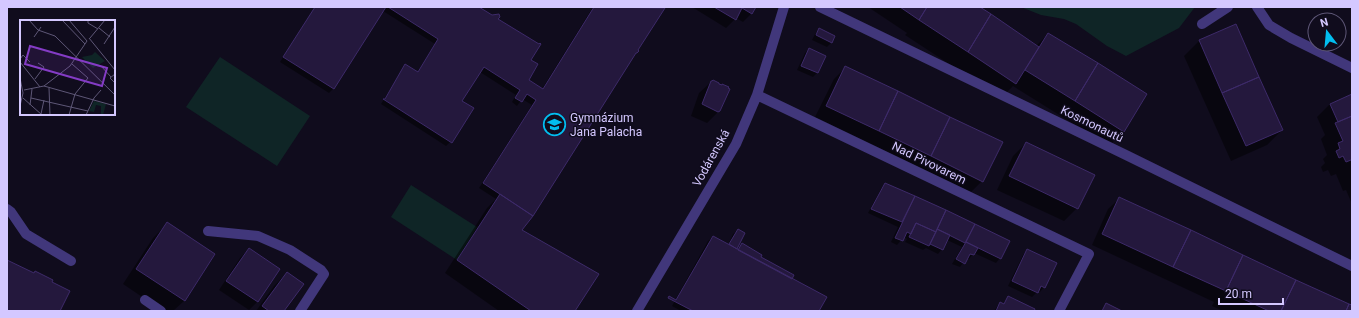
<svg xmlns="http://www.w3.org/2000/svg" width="1359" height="318" font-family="Roboto,sans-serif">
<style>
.green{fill:#0f2526}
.shadow{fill:#0007}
.building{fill:#24183d;stroke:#3d2a69}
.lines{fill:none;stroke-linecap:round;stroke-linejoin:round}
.minor{stroke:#41377b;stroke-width:10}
.labels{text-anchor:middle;stroke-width:3;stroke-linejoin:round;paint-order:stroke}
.poi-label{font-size:12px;fill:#d4c8ff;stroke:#100c1d;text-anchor:start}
.street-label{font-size:12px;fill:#d4c8ff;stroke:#100c1d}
.inset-road{fill:none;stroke:#5e5777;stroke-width:1}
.view{fill:#843cc5;fill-opacity:0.15;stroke:#843cc5;stroke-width:2}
.inset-edge{fill:none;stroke:#d4c8ff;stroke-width:2}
</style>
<rect width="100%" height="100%" fill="#100c1d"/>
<path class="green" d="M1021,7H1195L1179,28L1126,56L1107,46L1076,24L1064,19L1041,15Z
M220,57L310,116L277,166L186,107Z
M411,185L477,227L457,260L391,217Z"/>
<path class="shadow" d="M315,7H478L497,19L530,60L527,80L542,89L593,7H659L663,10L637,50L638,51L633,57L521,231L574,311H499L445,273L487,208L496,199L479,188L532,105L522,99L517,106L512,102L516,95L480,72L461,101L451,141L446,146L381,104L402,71L417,73L435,44L383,11L333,89L329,93L280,62Z
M692,7H755L751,14L743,22L736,18L726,28Z
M868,7H978L1036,46L1048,34L1124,131L1109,146L1013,86L1001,98L905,35L907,33Z
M1235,25L1282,130L1267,145L1231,161L1184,56L1199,41Z
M820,30L834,37L831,43L827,47L812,40L815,34Z
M809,49L825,56L817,73L813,77L797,70L805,53Z
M845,68L982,181L971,192L815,117L834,79Z
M711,82L719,111L707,123L691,116L699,93Z
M1352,95V204L1346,190L1343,191L1336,174L1331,176L1328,170L1323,172L1321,167L1325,163L1323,159L1327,155L1321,139L1325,135L1317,117L1330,104Z
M1026,143L1077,208L1064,221L997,190L1013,156Z
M886,184L1008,241L1000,258L996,263L974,253L969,259H966L960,267L952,264L962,247L947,240L942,249L938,254L926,248L923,250L905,242L907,239L904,237L897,245L891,242L898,227L868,213L881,189Z
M1120,198L1352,306V311H1223L1212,306L1214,302L1092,245L1108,209Z
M167,224L214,254L184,301L173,311H163L123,284L153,238Z
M738,230L744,233L734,252L742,245L760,258L818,311H681L672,306L708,241L713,237L728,245L733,234Z
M249,249L279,269L257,302L249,310L219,290L240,258Z
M1027,250L1044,287L1040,292L1038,291L1032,297L1008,286L1023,255Z
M287,273L283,311H256L274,286Z
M1008,298L1033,311H994L1000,303L1003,304Z"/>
<path class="building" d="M315,7H386L334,89L283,57Z
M388,7H479L492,15L499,14L500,17L498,19L539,44L540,43L541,44L531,60L538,64L529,80L543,89L594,7L665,8L638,50L639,51L637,53H636L533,216L483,183L536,100L527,94L522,102L515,98L520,90L484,67L462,101L474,108L452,143L383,99H385L405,64L418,72L438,39Z
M714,7H756L752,14L742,8L736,20Z
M900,7H927L919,20Z
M927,7H980L991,14L968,52L919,20Z
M991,14L1039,47L1016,84L968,52Z
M1236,24L1259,77L1222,93L1199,40Z
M819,28L835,36L832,43L816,35Z
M1048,33L1098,63L1075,101L1025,70Z
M809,48L826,56L818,73L801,66Z
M1098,63L1147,94L1124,132L1075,101Z
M845,66L898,91L879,131L826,106Z
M1259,77L1283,130L1246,146L1222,93Z
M713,80L719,83V84L722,85V84L729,87L728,88L730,89L720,111L718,112L702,104L711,81H712Z
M898,91L950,117L931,156L879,131Z
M1352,94V116L1338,122L1330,104Z
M1352,116V161L1351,160L1346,162L1343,156L1339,158L1336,151L1340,149L1338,143L1343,141L1335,123Z
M950,117L1003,142L983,182L931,156Z
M1026,142L1095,175L1078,209L1009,176Z
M885,183L915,196L902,222L871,209Z
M500,194L533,216L522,230L599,274L575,311H531L457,260Z
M915,196L946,210L936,232L916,223L911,234L907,232L903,241L895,238Z
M1119,197L1191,230L1173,267L1102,234Z
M946,210L975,224L965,243L937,229Z
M167,222L215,254L185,301L136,269Z
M916,223L936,232L929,246L909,237Z
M975,224L1010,241L1001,259L966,242Z
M738,229L745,233L737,249L729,244Z
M937,229L950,235L943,250L930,244Z
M1191,230L1243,255L1226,291L1173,267Z
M713,236L827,297L819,311H693L668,298L669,296L676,300Z
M966,242L978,248L974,255L970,254L965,264L956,259Z
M742,243L762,255L761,257L794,275L792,279L738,250Z
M249,248L280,269L258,302L226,281Z
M1027,249L1057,263L1045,288L1041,286L1038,293L1012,281Z
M1243,255L1296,280L1281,311H1269L1226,291Z
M7,260L34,273L35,271L53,280L52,282L70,291L60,311H7Z
M287,272L304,284L284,311H269L262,306Z
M1296,280L1349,304L1346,311H1281Z
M1008,296L1035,309L1034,311H996L1000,302L1004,304Z
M1106,303L1122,311H1102Z
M1349,304L1352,305V311H1346Z"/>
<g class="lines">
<path class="minor" d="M820,7L1128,156L1352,266
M1257,7L1269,25L1291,38L1352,68
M1202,24L1228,7
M757,95L1089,254L1059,311
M7,209L11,212L26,234L71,261
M208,231L258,236L290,250L321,270L324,274L300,311
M145,300L161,311
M637,311L736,144L757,95L784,7"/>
</g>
<defs>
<symbol id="school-ring" viewBox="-11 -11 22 22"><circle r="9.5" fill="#100c1d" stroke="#02bef0" stroke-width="1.5"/><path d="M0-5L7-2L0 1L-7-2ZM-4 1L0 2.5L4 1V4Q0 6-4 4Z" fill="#02bef0"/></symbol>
</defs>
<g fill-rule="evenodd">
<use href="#school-ring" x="542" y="112" width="25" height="25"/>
</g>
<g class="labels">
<g class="poi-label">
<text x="570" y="122">Gymnázium<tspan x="570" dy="14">Jana Palacha</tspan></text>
</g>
<g class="street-label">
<text transform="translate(1092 124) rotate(26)" y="4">Kosmonautů</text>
<text transform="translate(711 158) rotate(-61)" y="4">Vodárenská</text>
<text transform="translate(929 163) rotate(26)" y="4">Nad Pivovarem</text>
</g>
</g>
<g transform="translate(20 20)">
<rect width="95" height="95" fill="#100c1d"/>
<path d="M75,32L85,41L73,48L62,37L72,35ZM74,81L86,84L83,95H81V86L76,85L74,92L69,91Z" fill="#0f2526"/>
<path class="inset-road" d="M9,0L18,10L35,16L95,75M42,0L65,24M49,0L67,21M68,0V3L78,9M79,8L90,17M14,17L21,7M69,18L95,50M70,18L85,0M84,24L95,7M0,39L3,35L10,42M0,42L20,67M81,46L91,57M95,54L90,58L95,63M0,58L3,73L0,86M15,59L24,47L18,43M24,66L50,46L67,21M29,68L30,95M4,70L24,66L95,86M3,78L22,95M11,78L68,91M10,85L12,69M21,94L24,80M49,95L55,74L68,58L52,44M66,95L74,78L81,70"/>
<path class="view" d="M10,26L87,48L82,66L5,44Z"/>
<rect width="95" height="95" class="inset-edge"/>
</g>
<rect width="1359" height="318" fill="none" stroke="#d4c8ff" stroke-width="16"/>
<g transform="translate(1327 32) rotate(344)"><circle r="19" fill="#100c1d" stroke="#5e5777"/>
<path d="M0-3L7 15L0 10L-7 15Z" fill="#02bef0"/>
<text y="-6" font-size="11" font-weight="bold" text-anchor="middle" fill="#d4c8ff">N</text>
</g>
<path d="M1219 298v6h64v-6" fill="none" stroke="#d4c8ff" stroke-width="2"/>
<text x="1225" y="298" font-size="12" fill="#d4c8ff" stroke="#100c1d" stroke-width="3" paint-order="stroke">20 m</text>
</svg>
